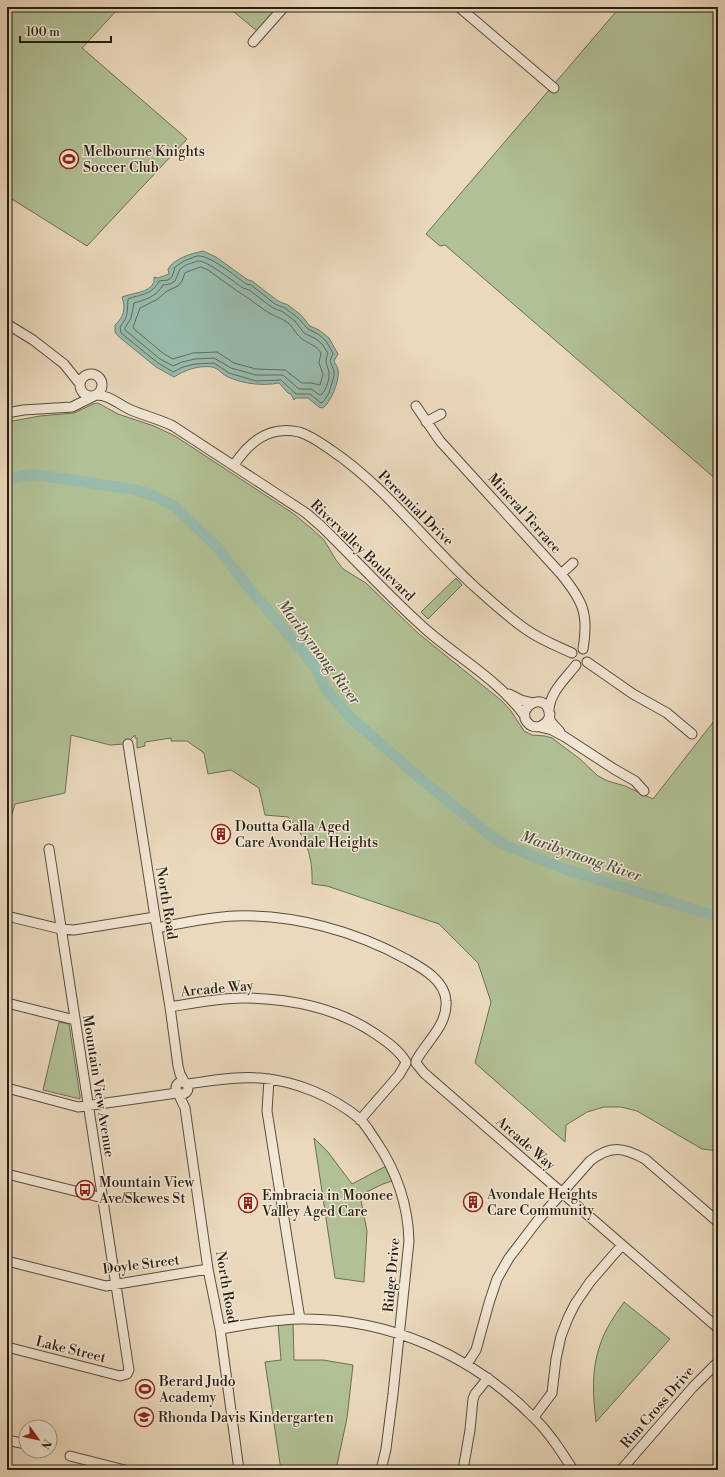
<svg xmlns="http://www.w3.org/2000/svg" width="725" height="1477" font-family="'Libre Bodoni',serif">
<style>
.green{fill:#b1c095;stroke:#6c6f54}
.water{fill:#99bbac;stroke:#6b7c6f}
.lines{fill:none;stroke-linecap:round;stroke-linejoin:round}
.shore{stroke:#606c60;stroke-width:1}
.river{stroke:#99bbac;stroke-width:11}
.minor-casing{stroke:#574d3e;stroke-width:11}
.minor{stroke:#f2e6d4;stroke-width:9}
.labels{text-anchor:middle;stroke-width:3;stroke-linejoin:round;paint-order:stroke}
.poi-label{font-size:14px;fill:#261e13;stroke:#f2e6d4;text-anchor:start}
.street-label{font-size:14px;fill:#261e13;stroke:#f2e6d4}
.water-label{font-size:15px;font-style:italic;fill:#484d41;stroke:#f2e6d4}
</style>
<rect width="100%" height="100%" fill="#ebd9bd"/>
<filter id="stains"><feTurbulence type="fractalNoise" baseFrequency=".005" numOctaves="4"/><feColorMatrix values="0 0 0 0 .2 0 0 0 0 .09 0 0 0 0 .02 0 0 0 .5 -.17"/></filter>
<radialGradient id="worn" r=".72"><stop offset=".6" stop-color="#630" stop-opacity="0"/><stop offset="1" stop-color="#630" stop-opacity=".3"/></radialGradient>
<path class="green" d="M7,7H113L117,10L82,48L187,139L87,246L7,196Z
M228,7H278L257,31Z
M620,7H718V481L445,245L440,246L426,234Z
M98,403L118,414L154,426L175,436L294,514L312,529L324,540L336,560L343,569L366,583L419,634L502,701L511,711L524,731L532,735L545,736L552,738L580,759L598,776L608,781L625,786L653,799L718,716V1151L702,1149L637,1111L621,1107H604L587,1112L566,1125L565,1142L475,1063L491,1002L478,963L439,924L327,886L312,884C313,856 306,837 288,817L265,815L259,788L231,770L208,774L204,753L187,741H171V738L145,742V746L137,748V738H135V735L130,740H125L124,744L110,745L71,735L65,793L15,804L7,832V422L40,416L74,413L93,404Z
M456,578L462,585L428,619L421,612Z
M59,1022L69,1024L80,1096V1099L43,1090Z
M314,1138L328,1152L352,1184L388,1165L395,1180L383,1184L360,1195L367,1231L364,1282L335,1278Z
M624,1302L670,1339L596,1422C593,1397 591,1370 600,1345C605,1329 615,1315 624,1302Z
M293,1323L294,1360H323L353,1365L347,1418L336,1470H281L265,1362L281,1360L278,1324Z"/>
<path class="water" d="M203,251L216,257L248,280L252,281L278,301L288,305L301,315L310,326L319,330L329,338L338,354L334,361C335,364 338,367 338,370C340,380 331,402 323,408L319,407L308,398H296L294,400L291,394L288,393L279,383C262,386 244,384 228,377C223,375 218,368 212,367C199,365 185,370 174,377L156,367L118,336L115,332V325C124,317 126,308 122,297C131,293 150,293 154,282V277L158,278L169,274L168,269C175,258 190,254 203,251Z"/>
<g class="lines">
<path class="shore" d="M197,256C209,254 235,276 246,284L251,285L275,304L285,308L298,318L308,329L318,334L326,341L333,353L330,361L334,371V376L329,393L323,402L321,403L310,394H296L281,380L256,381L229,373L214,363L195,364L183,367L173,372L158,363L121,333L120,327C129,316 127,311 128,299C141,294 152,295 159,281L168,280L172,277L175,267L184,261Z
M198,261C207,260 234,282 243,288L249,290L273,308L283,312L295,321L304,333L316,339L322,344L328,353C324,363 327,363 329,372C330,378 326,390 322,394L320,395L311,389H299L283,375H256L231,368L214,358L195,359L182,362L173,366L160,359L125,330V328L131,318L134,303C145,300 157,296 163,285L170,284L175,281L180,269L186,265Z
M201,267L208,270L240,293C251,299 260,308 271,314C278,318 287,320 292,327C295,331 297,335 302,339C309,344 316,345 321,353L319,363L323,374L320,385L311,383H302L285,370L256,369L234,363L217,352L193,353L173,359L164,354L134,329L133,327L140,308L158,299L167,291L178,286L182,281L185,273Z"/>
<path class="river" d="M7,480L25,475H35L66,479L136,490L152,495L174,506L217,547L241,578L303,652L316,669L325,688L349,716L421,779L485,831L503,844L567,870L718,917"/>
<defs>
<path id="minor" d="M459,7L554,88
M253,42L284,7
M7,324L33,340L64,364L80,384
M80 385a11 11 0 1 1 22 0a11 11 0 1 1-22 0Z
M96,395C110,395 119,405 131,410C145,416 159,419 173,426L306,513L321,526C358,562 392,600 430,633C462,660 500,682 525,716
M416,406L440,441L561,574C583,601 589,614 583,649
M7,413L23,410L72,407L94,396
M426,422L441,414
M234,465C249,442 269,425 299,432C310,435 321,443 331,450C386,487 426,543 475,587C492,602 509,618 527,630C541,640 557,646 572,653
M561,574L573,563
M587,662L633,694L667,713L692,734
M509,694L521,700L533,703
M549,711C549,693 566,678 576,665
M550,714C548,725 535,732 527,722C518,711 535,695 546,705C550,710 549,714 550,720C552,724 557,728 560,732
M540,727L552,730L565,737L614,769L635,781L644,791
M128,744L155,917L170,1007L178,1066L180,1074L185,1083
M7,916L61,929L74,930L155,917
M157,928C183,923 208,917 235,916C293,914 355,931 406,959C422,968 445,980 446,1001C448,1025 426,1042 416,1061
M7,1003L75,1020
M170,1007C194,1003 219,998 243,998C289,998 337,1008 374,1033C386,1041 399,1050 406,1062
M416,1063L424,1073L718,1328
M269,1079L267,1111L300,1319
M176 1088a6 6 0 1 1 12 0a6 6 0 1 1-12 0Z
M187,1084C211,1081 236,1076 260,1078C296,1081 332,1096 360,1119C366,1125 371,1134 376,1141C397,1172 408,1204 409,1241L393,1394L386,1449L381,1470
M7,1088L78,1107L177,1093
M178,1093L185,1108L208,1269L220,1329L239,1470
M360,1120L399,1075L406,1063
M7,1174L103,1198
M7,1261L106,1286L208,1269
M220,1329C247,1325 274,1319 301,1319C389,1318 472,1355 533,1417C549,1432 561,1451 573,1470
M7,1347L120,1376L127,1374L129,1370L49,849
M467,1364L476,1350L489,1303L497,1279L509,1258L538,1220L590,1161C610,1145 623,1147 645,1159L718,1222
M534,1417L552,1393L556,1359L561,1336L568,1318L575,1304L590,1282L622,1245
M7,1440L26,1444
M70,1456L125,1470
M463,1470L470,1430L473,1399L475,1394L488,1378
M621,1470L693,1387L718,1362"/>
</defs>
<use href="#minor" class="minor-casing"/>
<use href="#minor" class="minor"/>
</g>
<defs>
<symbol id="stadium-ring" viewBox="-11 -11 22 22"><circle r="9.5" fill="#f2e6d4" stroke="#8f2418" stroke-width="1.5"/><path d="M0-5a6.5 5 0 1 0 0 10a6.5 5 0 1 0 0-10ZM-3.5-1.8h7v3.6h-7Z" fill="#8f2418"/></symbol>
<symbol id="building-ring" viewBox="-11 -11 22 22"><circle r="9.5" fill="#f2e6d4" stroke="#8f2418" stroke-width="1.5"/><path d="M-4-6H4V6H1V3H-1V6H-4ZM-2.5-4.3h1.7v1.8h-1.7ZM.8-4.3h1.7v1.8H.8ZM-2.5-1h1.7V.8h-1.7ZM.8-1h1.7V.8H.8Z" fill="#8f2418"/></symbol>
<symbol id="bus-ring" viewBox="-11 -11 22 22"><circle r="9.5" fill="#f2e6d4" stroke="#8f2418" stroke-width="1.5"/><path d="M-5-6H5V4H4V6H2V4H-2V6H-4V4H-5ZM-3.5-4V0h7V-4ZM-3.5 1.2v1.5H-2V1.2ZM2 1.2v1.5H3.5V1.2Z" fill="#8f2418"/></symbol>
<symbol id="school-ring" viewBox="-11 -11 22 22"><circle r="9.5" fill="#f2e6d4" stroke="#8f2418" stroke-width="1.5"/><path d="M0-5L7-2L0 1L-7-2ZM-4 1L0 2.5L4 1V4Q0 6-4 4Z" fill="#8f2418"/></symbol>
</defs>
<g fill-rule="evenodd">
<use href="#stadium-ring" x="58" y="148" width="22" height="22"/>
<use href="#building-ring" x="210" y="823" width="22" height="22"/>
<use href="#bus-ring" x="74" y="1179" width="22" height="22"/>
<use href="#building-ring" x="462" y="1191" width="22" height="22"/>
<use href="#building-ring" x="237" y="1192" width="22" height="22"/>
<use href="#stadium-ring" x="134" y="1378" width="22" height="22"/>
<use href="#school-ring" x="133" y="1406" width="22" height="22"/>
</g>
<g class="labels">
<g class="poi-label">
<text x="83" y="156">Melbourne Knights<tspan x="83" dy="16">Soccer Club</tspan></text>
<text x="235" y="831">Doutta Galla Aged<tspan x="235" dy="16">Care Avondale Heights</tspan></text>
<text x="99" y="1187">Mountain View<tspan x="99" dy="16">Ave/Skewes St</tspan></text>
<text x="487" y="1199">Avondale Heights<tspan x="487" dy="16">Care Community</tspan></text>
<text x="262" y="1200">Embracia in Moonee<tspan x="262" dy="16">Valley Aged Care</tspan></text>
<text x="159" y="1386">Berard Judo<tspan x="159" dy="16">Academy</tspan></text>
<text x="158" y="1422">Rhonda Davis Kindergarten</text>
</g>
<g class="street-label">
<text transform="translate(416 508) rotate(45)" y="5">Perennial Drive</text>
<text transform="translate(525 513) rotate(48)" y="5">Mineral Terrace</text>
<text transform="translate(363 550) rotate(44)" y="5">Rivervalley Boulevard</text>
<text transform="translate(167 903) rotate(81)" y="5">North Road</text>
<text transform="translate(217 988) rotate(-5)" y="5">Arcade Way</text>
<text transform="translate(99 1086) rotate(81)" y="5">Mountain View Avenue</text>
<text transform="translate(526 1143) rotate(41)" y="5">Arcade Way</text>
<text transform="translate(141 1264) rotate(-7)" y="5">Doyle Street</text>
<text transform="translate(391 1275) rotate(-85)" y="5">Ridge Drive</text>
<text transform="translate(227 1287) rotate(80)" y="5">North Road</text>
<text transform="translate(71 1349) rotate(14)" y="5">Lake Street</text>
<text transform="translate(657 1407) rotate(-49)" y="5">Rim Cross Drive</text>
</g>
<g class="water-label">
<text transform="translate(319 652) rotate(53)" y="5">Maribyrnong River</text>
<text transform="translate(581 856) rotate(19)" y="5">Maribyrnong River</text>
</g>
</g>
<rect width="725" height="1477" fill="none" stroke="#ebd9bd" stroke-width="24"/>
<rect x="8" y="8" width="709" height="1461" fill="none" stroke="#261e13" stroke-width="2"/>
<rect x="12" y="12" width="701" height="1453" fill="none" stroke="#261e13"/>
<g transform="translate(38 1439) rotate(123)"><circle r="19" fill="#f2e6d4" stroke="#a09687"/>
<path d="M0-3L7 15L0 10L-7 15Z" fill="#8f2418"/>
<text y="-6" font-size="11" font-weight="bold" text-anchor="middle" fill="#261e13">N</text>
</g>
<path d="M20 36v6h91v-6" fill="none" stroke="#261e13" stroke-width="2"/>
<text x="26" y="36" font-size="12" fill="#261e13" stroke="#f2e6d4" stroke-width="3" paint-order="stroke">100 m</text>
<rect width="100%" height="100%" filter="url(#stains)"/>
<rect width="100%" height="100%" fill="url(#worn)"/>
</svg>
